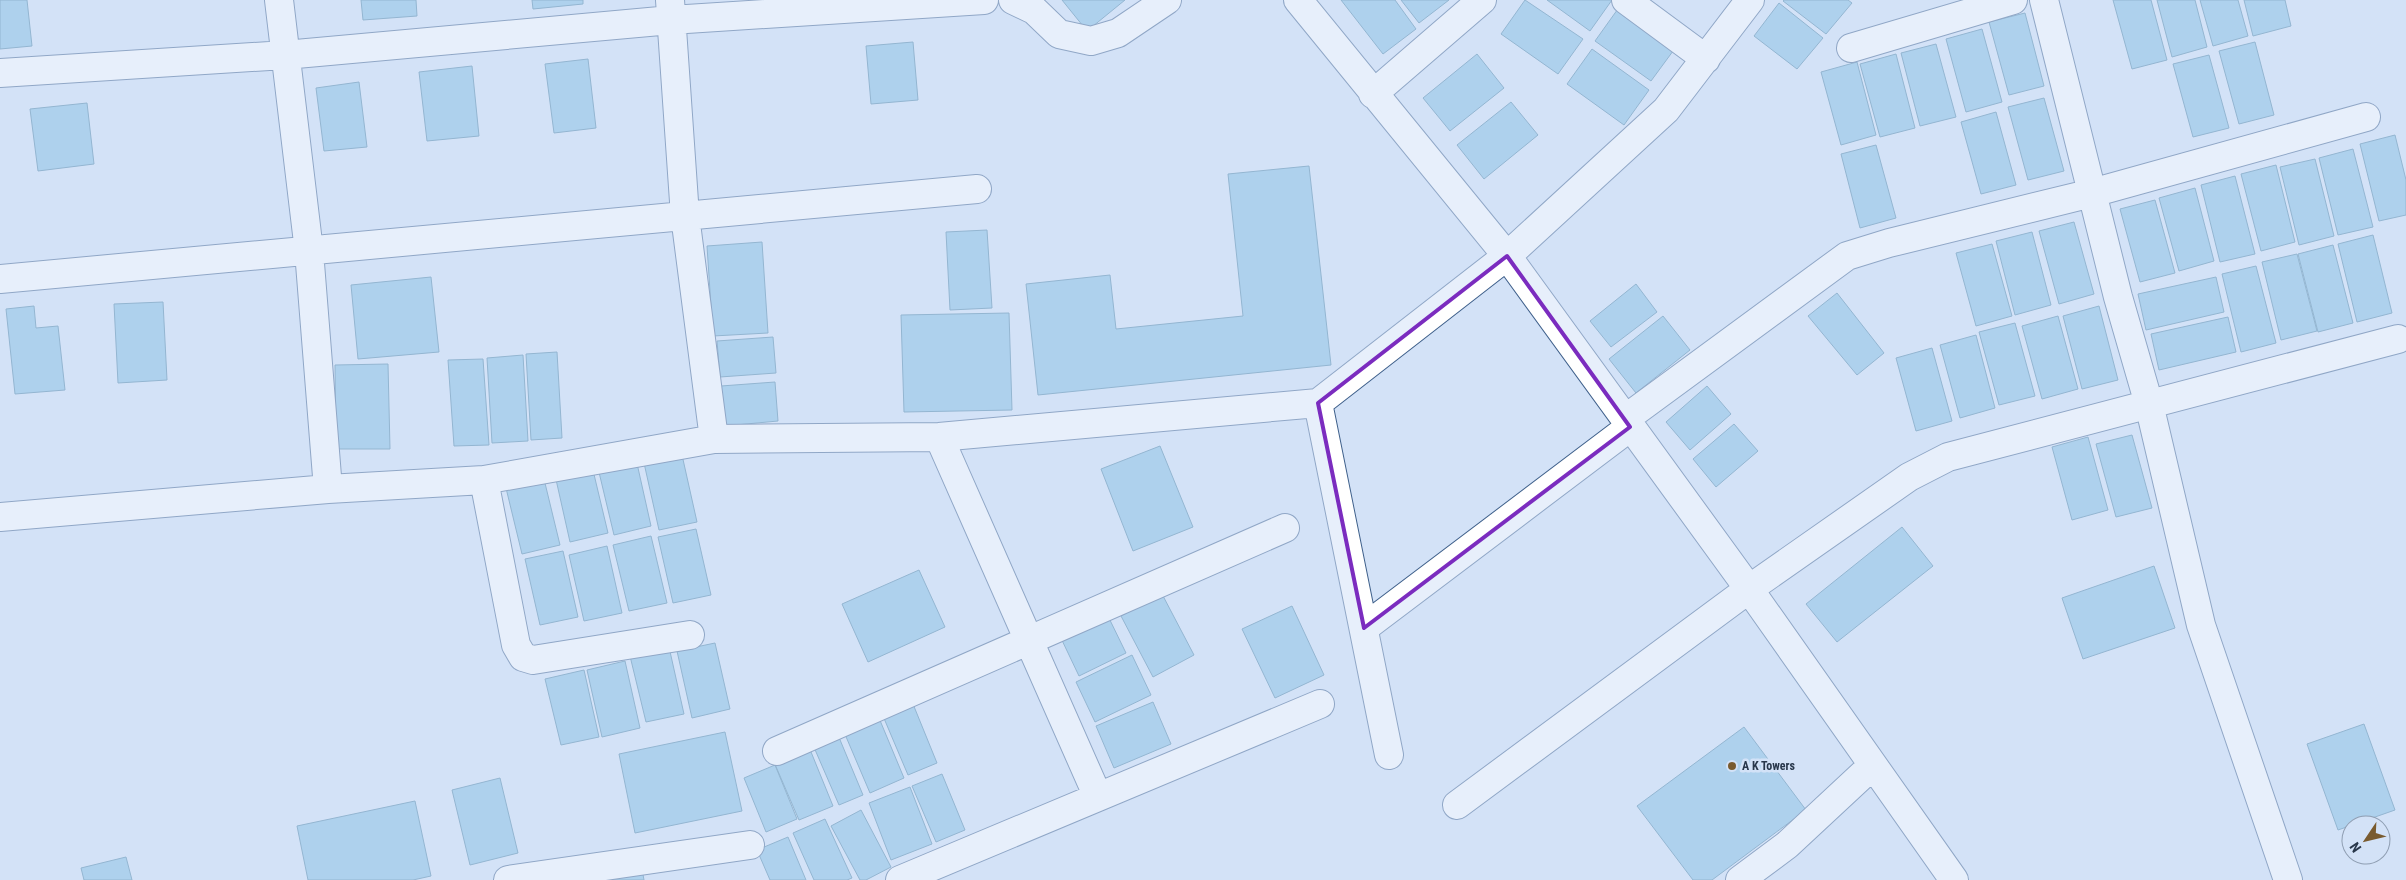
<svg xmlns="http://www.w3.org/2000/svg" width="2406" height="880" font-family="'Roboto Condensed',sans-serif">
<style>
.building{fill:#81bde1;stroke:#4680a2}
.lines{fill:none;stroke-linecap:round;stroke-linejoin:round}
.street-casing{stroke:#3f608b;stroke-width:30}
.street{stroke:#fff;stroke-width:28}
.marked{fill:none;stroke:#7b2cbf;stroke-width:4;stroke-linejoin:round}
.poi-dot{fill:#795b2f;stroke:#d3e2f7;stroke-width:2}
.labels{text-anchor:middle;stroke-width:5;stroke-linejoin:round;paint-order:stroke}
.poi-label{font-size:12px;font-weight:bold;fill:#28374b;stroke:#d3e2f7;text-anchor:start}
</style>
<rect width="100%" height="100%" fill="#d3e2f7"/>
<path class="building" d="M0,0H27L32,46L0,49Z
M361,0H416L417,16L363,20Z
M532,0H583V4L533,9Z
M1062,0H1125L1087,31Z
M1341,0H1395L1416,29L1383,54Z
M1401,0H1449L1419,23Z
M1525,0L1583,39L1558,74L1501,34Z
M1547,0H1612L1590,31Z
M1784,0H1848L1852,3L1826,34L1783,1Z
M2113,0H2151L2167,60L2132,69Z
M2157,0H2195L2207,47L2172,57Z
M2200,0H2238L2248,36L2213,46Z
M2244,0H2285L2291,26L2253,36Z
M1779,3L1823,38L1797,69L1754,36Z
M1620,6L1676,47L1651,81L1595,41Z
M2025,13L2044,86L2009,95L1989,22Z
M1982,29L2002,102L1966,112L1946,39Z
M913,42L918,100L871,104L866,46Z
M2255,42L2274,115L2239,124L2219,51Z
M1936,44L1956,117L1920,126L1901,53Z
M1592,49L1649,90L1624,125L1567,84Z
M1477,54L1504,88L1450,131L1423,98Z
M1896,54L1915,128L1880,137L1860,64Z
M2209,55L2229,128L2193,137L2173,64Z
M588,59L596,128L554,133L545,64Z
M1857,62L1876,135L1841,145L1821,72Z
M472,66L479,136L427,141L419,72Z
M359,82L367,147L324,151L316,88Z
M2044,98L2064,171L2028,180L2008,107Z
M1511,102L1538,135L1484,179L1457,145Z
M87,103L94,164L38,171L30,109Z
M1996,112L2016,185L1981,194L1961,122Z
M2395,135L2406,180V215L2379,221L2360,144Z
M1876,145L1896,218L1860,228L1841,154Z
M2353,149L2373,227L2338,235L2319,158Z
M2315,159L2334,236L2299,245L2280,167Z
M2276,165L2295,242L2261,251L2241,174Z
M1309,166L1331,365L1038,395L1026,284L1110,275L1116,329L1243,316L1228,174Z
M2235,176L2255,254L2220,262L2201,185Z
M2195,188L2214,261L2179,271L2159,198Z
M2155,200L2175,273L2140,282L2120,209Z
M2074,222L2094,294L2059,304L2039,231Z
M987,230L992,308L950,310L946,232Z
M2032,232L2051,305L2015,315L1996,241Z
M2373,235L2392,313L2357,322L2338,244Z
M762,242L768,333L713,336L707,246Z
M1992,244L2012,316L1976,326L1956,253Z
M2333,245L2353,323L2318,332L2298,254Z
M2297,254L2317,331L2281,340L2262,262Z
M2256,266L2276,343L2241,352L2222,274Z
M431,277L439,352L358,359L351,285Z
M2216,277L2224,312L2146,330L2138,294Z
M1636,284L1657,312L1611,347L1590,321Z
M1837,293L1884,353L1857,375L1808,316Z
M163,302L167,380L118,383L114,304Z
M34,306L36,328L58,326L65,390L15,394L6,309Z
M2099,306L2118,380L2082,389L2063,316Z
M1009,313L1012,410L904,412L901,315Z
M1663,316L1690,350L1636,393L1609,359Z
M2058,316L2078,389L2042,399L2022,326Z
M2228,317L2236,352L2159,370L2151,334Z
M2015,323L2035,396L1999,405L1979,332Z
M1976,335L1995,408L1960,418L1940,345Z
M773,337L776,373L720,377L717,341Z
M1932,348L1952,421L1916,431L1896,358Z
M557,352L562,438L531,440L526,354Z
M523,355L528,441L492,443L487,358Z
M483,359L489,445L454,446L448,360Z
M388,364L390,449H336L335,365Z
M775,382L778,421L725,426L721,386Z
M1707,386L1731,414L1690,450L1666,422Z
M1734,424L1758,451L1716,487L1693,459Z
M2132,435L2152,508L2116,517L2096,444Z
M2088,437L2108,510L2072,520L2052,447Z
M1160,446L1193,527L1133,551L1101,469Z
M682,455L697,522L659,530L644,463Z
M636,459L651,526L614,535L598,468Z
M592,466L608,533L570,542L555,475Z
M544,479L560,545L522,554L506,488Z
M1902,527L1933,566L1837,642L1806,604Z
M696,529L711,595L673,603L658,537Z
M651,536L667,603L629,611L613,545Z
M607,546L622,613L584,621L569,555Z
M563,551L578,617L540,625L525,559Z
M2154,566L2175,628L2083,659L2062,598Z
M919,570L945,627L868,662L842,604Z
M1162,594L1194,655L1153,677L1121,616Z
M1292,606L1324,675L1275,698L1242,629Z
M1106,612L1126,653L1079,676L1059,634Z
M715,643L730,709L692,718L677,651Z
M669,647L684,714L646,722L630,656Z
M1132,655L1151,695L1095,722L1076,682Z
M625,661L640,728L602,737L587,670Z
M584,670L599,737L561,745L545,679Z
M1153,702L1171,744L1114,768L1096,726Z
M913,704L937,763L908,775L883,716Z
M879,718L904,778L870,793L844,732Z
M2364,724L2395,810L2338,830L2307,744Z
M1744,727L1806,810L1712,880H1693L1637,806Z
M725,732L742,811L635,833L619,754Z
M838,735L863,795L839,805L813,745Z
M809,747L833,806L799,820L774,762Z
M775,765L797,819L766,832L744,778Z
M942,774L965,830L936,842L912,786Z
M500,778L518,853L470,865L452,790Z
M910,787L932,844L891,860L869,803Z
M415,801L431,876L413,880H308L297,826Z
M861,810L891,867L866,880H860L831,826Z
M825,819L852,878L847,880H814L793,833Z
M788,837L806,880H770L757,850Z
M126,857L132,880H84L81,868Z
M642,869L644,880H613L612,876Z"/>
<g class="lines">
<defs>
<path id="street" d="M279,0L309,251L328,489
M670,0L685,216L714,439
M1013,0L1034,10L1059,34L1091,41L1118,33L1167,0
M1298,0L1507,256L1749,589L1954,880
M1626,0L1706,59
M2044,0L2118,297L2149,404L2201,625L2288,880
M1851,48L2013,0
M0,73L285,55L671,20L984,0
M1373,94L1482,0
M0,279L977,189
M1318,403L1389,755
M1625,419L1847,256L1889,243L2092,193L2366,117
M939,437L1098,797
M484,480L516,645L523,657L533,660L690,635
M0,517L328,489L484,480L714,439L939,437L1318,403L1507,256L1666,110L1750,0
M1364,628L1630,427
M777,751L1285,528
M1457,805L1749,589L1909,477L1948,457L2398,339
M508,880L750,845
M900,880L1320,704
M1740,880L1787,845L1873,765"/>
</defs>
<use href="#street" class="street-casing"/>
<use href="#street" class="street"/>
</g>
<path d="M0 0H2406V880H0ZM1507,256L1630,427L1364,628L1318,403Z" fill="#d3e2f7" fill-opacity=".55" fill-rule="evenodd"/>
<path class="marked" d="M1507,256L1630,427L1364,628L1318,403Z"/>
<circle class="poi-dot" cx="1732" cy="766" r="5"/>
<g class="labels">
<g class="poi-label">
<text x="1742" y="770">A K Towers</text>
</g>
</g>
<g transform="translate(2366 840) rotate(235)"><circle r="24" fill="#d3e2f7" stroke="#8f9eb2"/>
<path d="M0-4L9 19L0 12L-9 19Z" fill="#795b2f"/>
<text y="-8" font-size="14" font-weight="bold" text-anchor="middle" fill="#28374b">N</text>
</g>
</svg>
